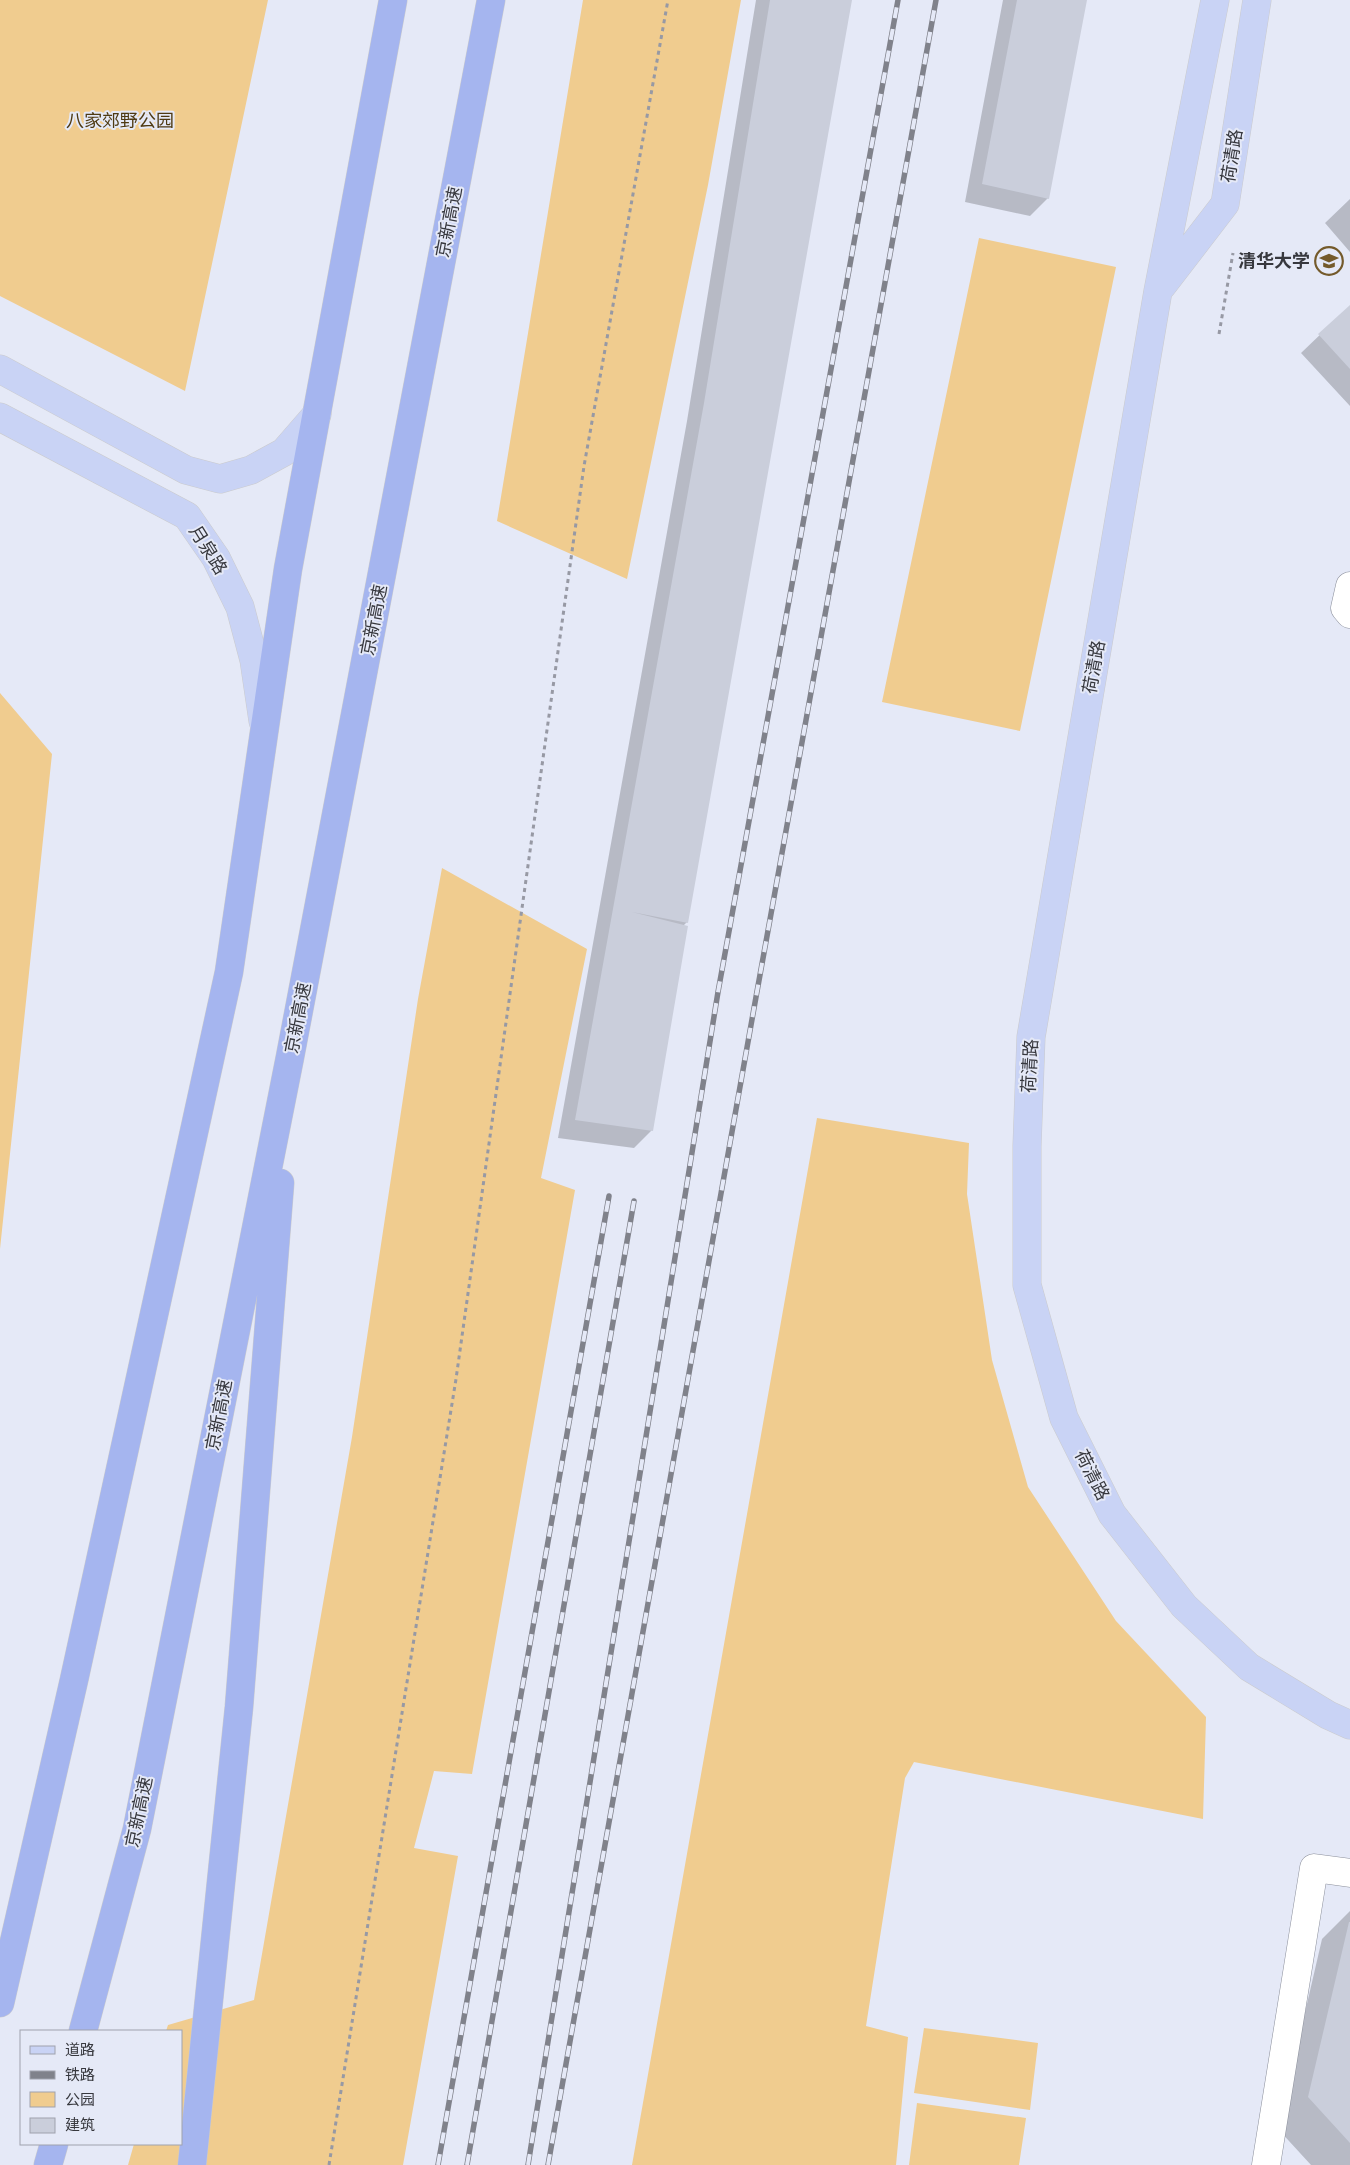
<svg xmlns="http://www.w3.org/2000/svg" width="1350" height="2165" font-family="'Roboto Condensed','Noto Sans SC',sans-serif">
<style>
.green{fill:#f0cc8f}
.shadow{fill:#0003}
.building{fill:#cacedb}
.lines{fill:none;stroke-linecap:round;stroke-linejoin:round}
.minor-casing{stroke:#8b8f9b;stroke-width:29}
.major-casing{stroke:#cbcbcd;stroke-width:29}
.highway-casing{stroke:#cbcbcd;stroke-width:29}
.path{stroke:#9799a4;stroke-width:3;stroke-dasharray:4 4;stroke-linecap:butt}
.minor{stroke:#fff;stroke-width:28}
.major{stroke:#c9d3f5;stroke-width:28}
.highway{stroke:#a5b5ef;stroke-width:28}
.rail-casing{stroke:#80828b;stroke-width:5.5}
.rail{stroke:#e5e9f7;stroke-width:4;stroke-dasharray:11;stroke-linecap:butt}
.labels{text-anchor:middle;stroke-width:4;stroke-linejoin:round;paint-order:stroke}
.park-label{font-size:18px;fill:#4f3a13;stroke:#e5e9f7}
.street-label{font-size:18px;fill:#37383e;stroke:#e5e9f7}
.poi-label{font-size:18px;font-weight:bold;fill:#37383e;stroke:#e5e9f7;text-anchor:end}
</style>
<rect width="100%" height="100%" fill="#e5e9f7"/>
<path class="green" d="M0,0H268L185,391L0,296Z
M583,0H741L708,185L627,579L497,521Z
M979,238L1116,267L1020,731L882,702Z
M0,693L52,754L0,1249Z
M442,868L587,949L541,1178L575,1190L472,1774L434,1771L414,1848L458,1856L403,2165H128L134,2144H181V2031H166L168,2025L254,2000L352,1437L418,999Z
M817,1118L969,1143L967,1194L992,1360L1028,1487L1116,1621L1206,1717L1203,1819L914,1762L905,1778L866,2026L908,2037L896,2165H632Z
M924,2028L1038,2043L1030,2110L914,2093Z
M917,2103L1026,2118L1019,2165H909Z"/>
<path class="shadow" d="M756,0H851L687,922L683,926L652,1130L634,1148L558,1138L687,421Z
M1003,0H1086L1048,198L1030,216L965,202Z
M1350,199V252L1325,223Z
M1350,306V406L1301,353Z
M1350,1911V2165H1311L1278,2129L1322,1939Z"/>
<path class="building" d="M770,0H852L688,923L632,912L688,926L653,1131L575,1120L704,403Z
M1017,0H1087L1049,199L982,184Z
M1350,305V369L1318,334Z
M1349,1922H1350V2143L1308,2097Z"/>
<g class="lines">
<defs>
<path id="minor" d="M1350,586L1345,608L1350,614
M1266,2165L1314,1868L1350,1873"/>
<path id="major" d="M1215,0L1158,291L1031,1037L1027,1146V1285L1064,1418L1112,1514L1184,1606L1249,1667L1328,1715L1350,1725
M1162,286L1225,204L1257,0
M0,369L186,470L220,479L251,470L284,452L317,414
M0,417L187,516L216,558L240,607L254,660L263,721"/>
<path id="highway" d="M0,2003L74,1680L229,972L288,569L393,0
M83,2031L137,1829L290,1057L491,0
M48,2165L54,2144
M192,2165L239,1707L280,1183"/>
</defs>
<use href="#minor" class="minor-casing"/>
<use href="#major" class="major-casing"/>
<use href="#highway" class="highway-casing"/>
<path class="path" d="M1219,334L1233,253
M329,2165L456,1379L584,466L668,0"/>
<use href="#minor" class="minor"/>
<use href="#major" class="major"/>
<use href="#highway" class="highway"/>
<defs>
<path id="rail" d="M438,2165L609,1196
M467,2165L634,1201
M528,2165L718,992L898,0
M548,2165L756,997L936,0"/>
</defs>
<use href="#rail" class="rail-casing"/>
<use href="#rail" class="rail"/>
</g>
<defs>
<symbol id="university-ring" viewBox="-11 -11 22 22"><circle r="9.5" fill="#e5e9f7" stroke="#745a2b" stroke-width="1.5"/><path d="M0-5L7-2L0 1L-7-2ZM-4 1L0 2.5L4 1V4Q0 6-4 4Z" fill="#745a2b"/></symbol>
</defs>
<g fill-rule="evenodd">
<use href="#university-ring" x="1313" y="245" width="32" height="32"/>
</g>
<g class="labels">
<g class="park-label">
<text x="120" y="127">八家郊野公园</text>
</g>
<g class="street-label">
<text transform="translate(1232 156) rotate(-81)" y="6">荷清路</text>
<text transform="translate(449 222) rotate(-79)" y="6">京新高速</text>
<text transform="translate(208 550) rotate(58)" y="6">月泉路</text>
<text transform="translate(374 620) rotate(-79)" y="6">京新高速</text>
<text transform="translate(1094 667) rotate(-80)" y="6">荷清路</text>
<text transform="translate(298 1018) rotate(-79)" y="6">京新高速</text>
<text transform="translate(1030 1066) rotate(-87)" y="6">荷清路</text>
<text transform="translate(219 1415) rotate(-79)" y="6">京新高速</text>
<text transform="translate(1092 1475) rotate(63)" y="6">荷清路</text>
<text transform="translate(139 1812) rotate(-78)" y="6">京新高速</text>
</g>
<g class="poi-label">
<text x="1310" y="267">清华大学</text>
</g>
</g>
<rect x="20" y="2030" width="162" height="115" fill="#e5e9f7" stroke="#9fa2ad"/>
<rect x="30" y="2046" width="25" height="8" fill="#c9d3f5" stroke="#9fa2ad"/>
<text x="65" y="2055" font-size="15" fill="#37383e">道路</text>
<rect x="30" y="2071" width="25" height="8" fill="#80828b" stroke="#9fa2ad"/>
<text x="65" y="2080" font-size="15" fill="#37383e">铁路</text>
<rect x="30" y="2092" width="25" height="15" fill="#f0cc8f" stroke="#9fa2ad"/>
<text x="65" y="2105" font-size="15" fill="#37383e">公园</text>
<rect x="30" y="2118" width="25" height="15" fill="#cacedb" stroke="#9fa2ad"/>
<text x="65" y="2130" font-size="15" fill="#37383e">建筑</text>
</svg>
